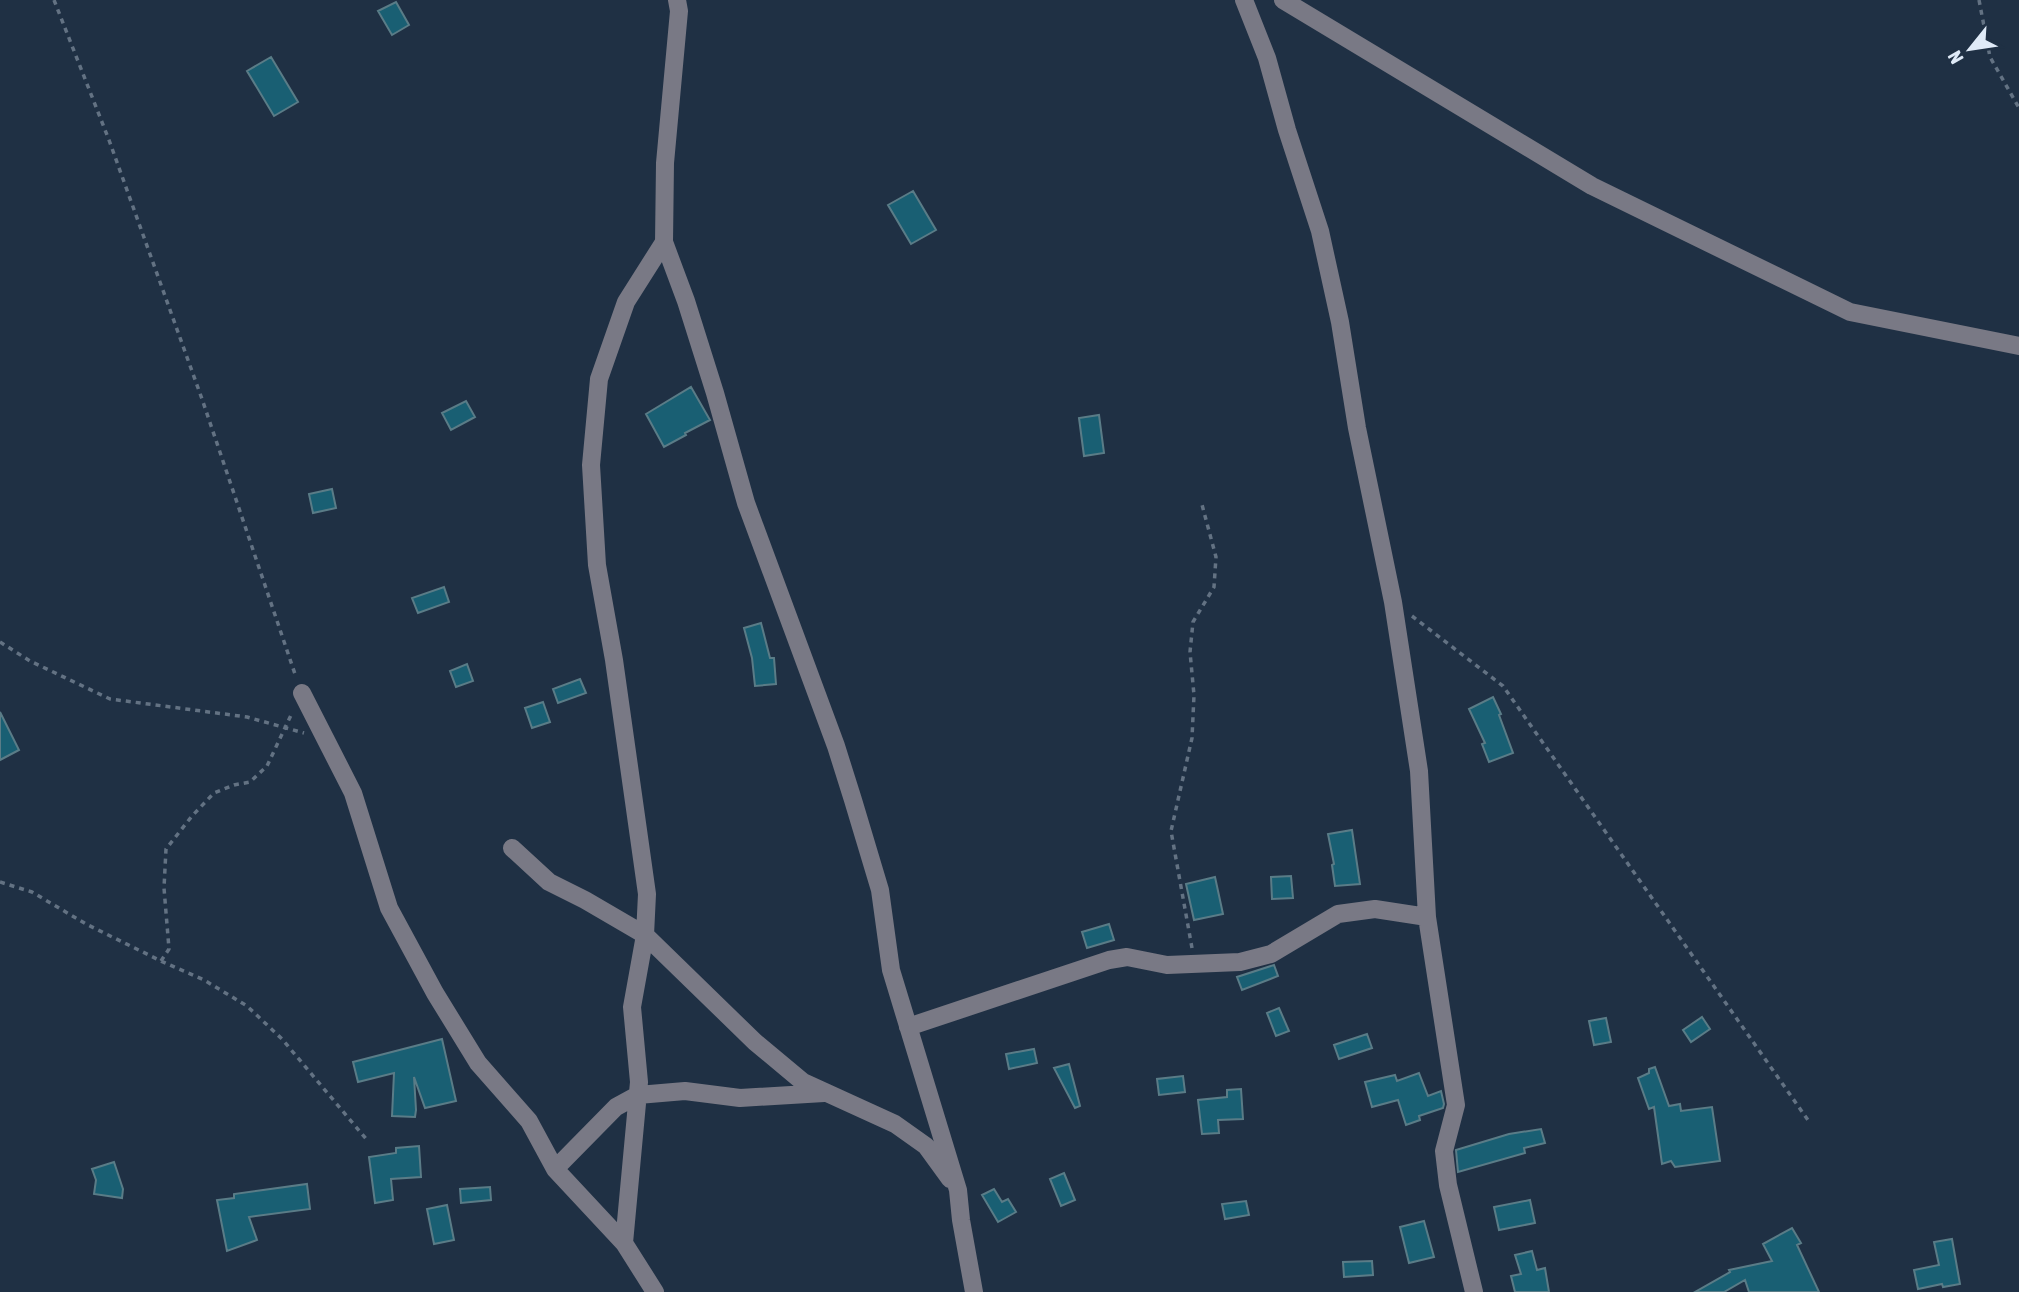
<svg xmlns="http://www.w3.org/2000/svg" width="2019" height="1292" font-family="'Asap Condensed',sans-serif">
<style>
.building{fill:#195f73;stroke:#5a7c87;stroke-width:2}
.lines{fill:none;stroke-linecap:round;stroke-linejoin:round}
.path{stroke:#637283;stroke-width:3.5;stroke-dasharray:5 5;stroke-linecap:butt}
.minor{stroke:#797985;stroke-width:18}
</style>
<rect width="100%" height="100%" fill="#1f3044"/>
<path class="building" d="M396,2L409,25L392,35L378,11Z
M271,57L298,102L274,116L247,71Z
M913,191L936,230L911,244L888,205Z
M691,387L710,420L685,433L686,435L664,447L646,414Z
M466,401L475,417L451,430L442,413Z
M1099,415L1104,453L1084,456L1079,418Z
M332,489L336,508L313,513L309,494Z
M444,587L449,602L418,613L412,598Z
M761,623L770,658H774L776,684L755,686L752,658L744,628Z
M467,664L473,681L456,687L450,671Z
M580,679L586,693L558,703L553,689Z
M1493,697L1501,714L1499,715L1513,753L1489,762L1482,744L1485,743L1469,709Z
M543,702L550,722L532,728L525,708Z
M0,712L19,750L0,760Z
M1352,830L1360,884L1335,886L1332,865L1334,864L1328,834Z
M1291,876L1293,898L1272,899L1271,877Z
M1215,877L1223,914L1194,920L1186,884Z
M1109,924L1114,940L1087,948L1082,932Z
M1274,965L1278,976L1242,990L1237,977Z
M1279,1008L1289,1031L1276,1036L1267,1013Z
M1702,1017L1710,1029L1691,1042L1683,1030Z
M1606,1018L1611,1042L1594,1045L1589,1021Z
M1367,1034L1372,1048L1339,1059L1334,1045Z
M442,1039L456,1101L425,1108L414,1077L416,1110L415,1117L392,1116L394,1073L358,1082L353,1062Z
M1034,1049L1037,1063L1009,1069L1006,1054Z
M1069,1064L1080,1106L1075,1108L1054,1068Z
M1655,1067L1669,1106L1680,1104L1681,1111L1712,1107L1720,1161L1675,1167L1671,1161L1662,1164L1654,1107L1649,1109L1638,1078L1649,1073V1069Z
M1419,1073L1428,1096L1441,1091L1444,1104L1443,1108L1419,1116L1420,1120L1406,1125L1398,1100L1372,1107L1365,1082L1395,1075L1397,1081Z
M1183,1076L1185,1092L1159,1095L1157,1079Z
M1241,1089L1243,1119L1218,1120L1219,1133L1202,1134L1198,1100L1227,1097V1090Z
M1541,1129L1545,1143L1524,1148L1525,1153L1458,1172L1456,1150L1509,1134Z
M419,1146L421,1177L391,1179L393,1200L375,1203L369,1157L396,1153V1148Z
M114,1162L123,1189L122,1198L94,1194L96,1180L92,1169Z
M1064,1173L1075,1200L1061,1206L1050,1179Z
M307,1184L310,1209L249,1217L257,1240L227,1251L217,1200L234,1198V1194Z
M490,1187L491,1200L461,1203L460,1189Z
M994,1189L1002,1202L1008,1199L1016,1212L998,1222L982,1195Z
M1530,1200L1535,1223L1499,1230L1494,1207Z
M1246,1201L1249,1215L1225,1219L1222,1204Z
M447,1205L454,1240L434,1244L427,1209Z
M1424,1221L1434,1257L1409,1263L1400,1227Z
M1792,1228L1801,1243L1797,1245L1819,1292H1749L1745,1280L1724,1292H1695L1730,1272L1729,1270L1772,1261L1763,1244Z
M1952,1239L1960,1284L1943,1287L1942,1284L1918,1289L1914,1270L1939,1265L1934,1242Z
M1532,1251L1537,1270L1545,1268L1549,1292H1515L1511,1276L1521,1274L1515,1255Z
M1372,1261L1373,1275L1344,1277L1343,1262Z"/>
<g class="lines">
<path class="path" d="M54,0L109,140L202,399L296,677
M1979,0L1990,57L2019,108
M1412,616L1503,686L1810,1123
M0,642L30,661L110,699L247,717L304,733
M0,882L32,892L86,924L161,961L204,980L247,1006L282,1039L367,1140
M1192,948L1171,831L1192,738L1194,695L1190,652L1193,622L1214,587L1216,557L1201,501
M161,961L169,949L164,888L166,849L192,816L214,793L234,785L250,782L267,766L292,713"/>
<path class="minor" d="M1244,0L1267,58L1287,130L1320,231L1340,322L1357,428L1393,602L1419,771L1427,917L1456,1105L1444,1151L1448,1185L1474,1292
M1283,0L1592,186L1850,312L2019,346
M664,242L686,301L715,393L746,503L836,746L853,800L880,890L891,970L958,1190L961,1220L974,1292
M302,693L353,793L389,908L435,993L478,1063L529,1121L555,1169L624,1243L655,1292
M512,848L549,882L585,900L645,935L755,1042L803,1082L895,1124L926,1146L950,1179
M908,1027L1109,960L1127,957L1167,965L1240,962L1271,954L1338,914L1375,909L1427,917
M555,1169L616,1107L638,1095L685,1091L740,1098L824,1093
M624,1243L639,1082L632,1007L645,935L647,894L614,660L597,565L591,465L599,379L626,302L664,242L665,163L679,11L677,0"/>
</g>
<g transform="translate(1970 49) rotate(240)" stroke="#1f3044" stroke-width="5" paint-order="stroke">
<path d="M0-5L12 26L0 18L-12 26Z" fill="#dfeaf7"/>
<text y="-10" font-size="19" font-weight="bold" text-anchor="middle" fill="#dfeaf7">N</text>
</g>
</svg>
